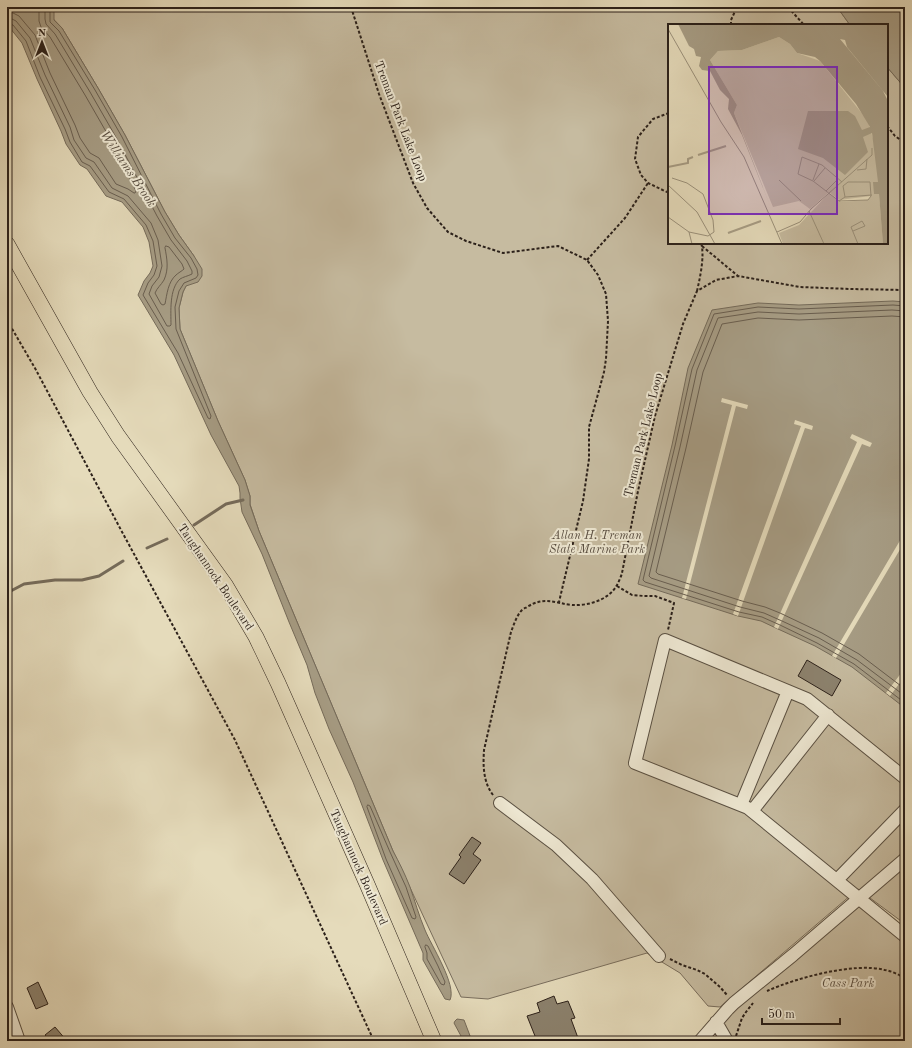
<svg xmlns="http://www.w3.org/2000/svg" width="912" height="1048" font-family="'Old Standard TT',serif">
<style>
.green{fill:#c6bba0;stroke:#796e5d}
.water{fill:#a69c84;stroke:#756b5a}
.pier{fill:#e5dbbb}
.lines{fill:none;stroke-linecap:round;stroke-linejoin:round}
.shore{stroke:#695e4f;stroke-width:1}
.stream{stroke:#756b5a;stroke-width:3}
.building{fill:#8c826e;stroke:#2c211a}
.minor-casing{stroke:#5a5042;stroke-width:14}
.major-casing{stroke:#2c211a;stroke-width:16}
.path{stroke:#2c211a;stroke-width:2;stroke-dasharray:3 2;stroke-linecap:butt}
.minor{stroke:#eee8d3;stroke-width:12}
.major{stroke:#e5dbbb;stroke-width:15}
.labels{text-anchor:middle;stroke-width:4;stroke-linejoin:round;paint-order:stroke}
.street-label{font-size:12px;fill:#2c211a;stroke:#eee8d3}
.park-label{font-size:12px;font-style:italic;fill:#5a4f42;stroke:#eee8d3}
.water-label{font-size:13px;font-style:italic;fill:#574c3f;stroke:#eee8d3}
.inset-river{fill:none;stroke:#a69c84;stroke-width:2}
.inset-road{fill:none;stroke:#9b917b;stroke-width:1}
.view{fill:#7b2cbf;fill-opacity:0.15;stroke:#7b2cbf;stroke-width:2}
.inset-edge{fill:none;stroke:#2c211a;stroke-width:2}
</style>
<rect width="100%" height="100%" fill="#e5dbbb"/>
<filter id="stains"><feTurbulence type="fractalNoise" baseFrequency=".005" numOctaves="4"/><feColorMatrix values="0 0 0 0 .2 0 0 0 0 .09 0 0 0 0 .02 0 0 0 .5 -.17"/></filter>
<radialGradient id="worn" r=".72"><stop offset=".6" stop-color="#630" stop-opacity="0"/><stop offset="1" stop-color="#630" stop-opacity=".3"/></radialGradient>
<path class="green" d="M40,7H837L850,25H669V243H887V67L905,88V924L858,889L720,1007L708,1006L680,973L647,953L488,999L461,997L393,851L259,531L250,504V496L245,480L218,421L180,329L179,308L183,292L186,286L194,256L179,235L165,212L125,135L98,88L62,28L43,8Z
M860,899L905,934V1041H711L716,1036L728,1015Z"/>
<path class="water" d="M7,7H40L43,8H54V20L62,28L98,88L125,135L165,212L179,235L194,256L202,269V276L198,282L186,286L183,292L179,308L180,329L218,421L245,480L250,496V505L259,531L393,851C399,862 405,874 410,887C415,901 419,916 425,930C431,945 457,985 450,1000L445,999L423,960V953L383,860L353,782L329,729L315,693L307,665L289,622L262,554L242,512L240,498V493L239,486L211,435L174,355L138,295L144,281L150,273L153,266L149,242L143,227L122,202L106,196L87,169L80,165L66,144L61,131L37,79L22,43L10,28L7,27Z
M837,7H905V88L887,67V25H850Z
M893,301L905,302V708L852,667L815,646L778,629L761,621L738,616L638,584L672,445L688,368L712,310L758,303L799,305Z
M457,1019L464,1020L472,1041H461V1036L454,1023L455,1021Z"/>
<path class="pier" d="M722,398L748,405L747,409L736,406L686,599L682,598L732,405L721,402Z
M795,420L813,426L812,430L805,428L738,616L733,614L801,426L794,424Z
M852,434L872,443L870,447L862,444L778,629L774,627L857,442L850,438Z
M905,532V541L836,658L832,656Z
M905,668V676L890,696L886,693Z"/>
<g class="lines">
<path class="shore" d="M7,12L13,13L19,16L35,35L50,73L75,125L80,138L90,153L99,158L116,184L128,189L134,193H135L136,191L112,142L85,95L50,37L41,27L39,21V7
M7,18L12,19L16,21L30,38L45,75L70,127L74,140L86,158L94,162L112,188L128,196L151,223L158,240L162,266L159,277L152,286L149,294L167,326H170L171,325C171,312 169,289 180,279C183,277 188,276 192,274V271L187,261L171,240L157,216L117,139L90,92L55,34L46,24L45,19V7
M7,23L13,25L26,41L40,77L65,129L70,142L82,162L90,166L109,192L124,199L146,225L153,241L157,266L154,275L148,283L143,295L178,353L208,418L210,419L211,416L176,329L175,307L179,291L184,283L196,278L198,275L197,269L191,258L175,238L161,214L122,137L95,90L59,31L50,22V7
M166,246L169,247L182,264L184,269C182,271 178,273 176,275C168,282 167,294 165,304L163,305L161,304L155,293C157,288 161,285 164,280C169,269 167,259 165,248Z
M905,306L893,305L799,309L758,307L714,314L692,369L675,446L643,580L645,582L739,612L762,617L780,625L817,643L854,664L905,703
M905,311L892,310L799,314L758,312L718,318L697,370L680,447L649,576L651,578L740,607L764,613L782,621L819,638L857,660L905,696
M905,317L892,316L799,320L758,318L722,324L703,372L686,448L656,572L658,574L742,601L765,607L780,613L822,633L859,654L905,689
M368,805L370,806L390,852L406,887L416,917L415,919L412,918L386,859L367,807Z
M426,945L428,946L438,966L445,982L444,985L441,984L427,959V953L425,947Z"/>
<path class="stream" d="M194,525L226,504L243,500
M147,548L167,539
M7,593L24,584L55,580H82L99,576L123,561"/>
</g>
<path class="building" d="M807,660L841,680L832,696L798,676Z
M472,837L481,843L473,854L481,860L464,884L449,874L461,857L459,855Z
M38,982L48,1004L36,1009L27,988Z
M554,996L557,1004L568,1001L575,1018L571,1019L578,1038L570,1041H537L527,1016L540,1012L537,1003Z
M55,1027L67,1041H50L45,1035Z"/>
<g class="lines">
<defs>
<path id="minor" d="M905,778L807,699L665,640L635,763L748,808L905,936
M500,803L556,845L592,879L659,956
M741,805L788,691
M752,811L828,715
M837,880L905,810
M7,1007L19,1041
M716,1022L727,1041
M700,1041L728,1009L734,1003L793,955L905,859"/>
<path id="major" d="M7,244L90,392L118,436L226,586L256,637L278,683L367,884L434,1041"/>
</defs>
<use href="#minor" class="minor-casing"/>
<use href="#major" class="major-casing"/>
<path class="path" d="M351,7L379,94L413,183L427,208L448,232L466,241L503,253L558,246L587,260L598,275L606,294L608,321L606,359L604,372L589,427V459L583,501L559,602
M788,7L804,25
M731,25V20L737,7
M669,113L653,119L638,137L635,159L641,175L648,183L669,193
M887,126L895,136L905,143
M702,246L738,276
M587,260L625,218L648,183
M697,291C700,278 705,255 701,243
M7,320L36,370L121,530L235,740L374,1041
M617,586L632,595L644,596H655L674,603L668,630
M493,795C483,782 483,765 484,750L511,632C514,624 517,615 522,610C524,608 526,608 527,607C545,596 554,603 572,605C588,606 609,600 617,585C619,581 621,577 622,573L638,491L655,416L683,324L697,291L716,280L738,276L800,287L850,289L905,290
M670,959L682,965L697,970L705,974L720,987L727,995
M767,991C796,978 854,962 885,970C892,971 899,975 905,978
M736,1036L742,1018L746,1012L753,1003"/>
<use href="#minor" class="minor"/>
<use href="#major" class="major"/>
</g>
<g class="labels">
<g class="street-label">
<text transform="translate(401 121) rotate(69)" y="4">Treman Park Lake Loop</text>
<text transform="translate(643 435) rotate(-76)" y="4">Treman Park Lake Loop</text>
<text transform="translate(216 577) rotate(56)" y="4">Taughannock Boulevard</text>
<text transform="translate(359 867) rotate(66)" y="4">Taughannock Boulevard</text>
</g>
<g class="park-label">
<text x="597" y="539">Allan H. Treman<tspan x="597" dy="14">State Marine Park</tspan></text>
<text x="848" y="987">Cass Park</text>
</g>
<g class="water-label">
<text transform="translate(129 168) rotate(56)" y="5">Williams Brook</text>
</g>
</g>
<g transform="translate(668 24)">
<rect width="220" height="220" fill="#e5dbbb"/>
<path d="M111,13L122,20L129,29L152,37L200,97L208,125L211,158L206,170L211,169L215,220H115L111,209L131,201L161,169L173,178L200,176L203,172L171,176L161,168L142,185L131,177L105,183L66,89L69,81L42,36L50,27L74,26Z" fill="#c6bba0"/>
<path d="M10,0H220V73L179,23L177,16L172,15L215,67L220,77V220H215L211,170H206L205,158H210L204,109L195,113L200,128L177,151L155,134L130,125L140,87H180L187,92L194,106L202,103L188,80L152,37L147,33L129,29L122,20L111,13L74,26L50,27L42,36L69,81L66,89L103,184L74,111L60,85L61,75L52,66L42,47L34,46L31,42L33,33L28,32L26,25L21,22Z" fill="#a69c84"/>
<path class="inset-river" d="M30,131L58,122M0,143L20,139V135L25,133M60,209L93,197"/>
<path class="inset-road" d="M0,5L53,98L76,133L114,220M189,146L198,145L199,135M111,156L133,177M145,156L151,140M146,157L157,144M174,158L154,141L134,133L130,150L145,157L171,177L200,176L203,172L202,158H180L175,162L177,173M0,161L29,188L47,220M158,167L170,155M171,177L177,173L204,171M141,187L156,220M0,193L21,208L40,212L46,208L45,196L35,170L19,159L4,154M185,207L197,202L194,197L183,203L190,220M21,208L24,220M109,208L132,198L143,185L204,131V124"/>
<path class="view" d="M41,43H169V190H41Z"/>
<rect width="220" height="220" class="inset-edge"/>
</g>
<rect width="912" height="1048" fill="none" stroke="#e5dbbb" stroke-width="24"/>
<rect x="8" y="8" width="896" height="1032" fill="none" stroke="#2c211a" stroke-width="2"/>
<rect x="12" y="12" width="888" height="1024" fill="none" stroke="#2c211a"/>
<g transform="translate(42 42)" stroke="#eee8d3" stroke-width="3" paint-order="stroke">
<path d="M0-3L7 15L0 10L-7 15Z" fill="#2c211a"/>
<text y="-6" font-size="11" font-weight="bold" text-anchor="middle" fill="#2c211a">N</text>
</g>
<path d="M762 1018v6h78v-6" fill="none" stroke="#2c211a" stroke-width="2"/>
<text x="768" y="1018" font-size="12" fill="#2c211a" stroke="#eee8d3" stroke-width="3" paint-order="stroke">50 m</text>
<rect width="100%" height="100%" filter="url(#stains)"/>
<rect width="100%" height="100%" fill="url(#worn)"/>
</svg>
